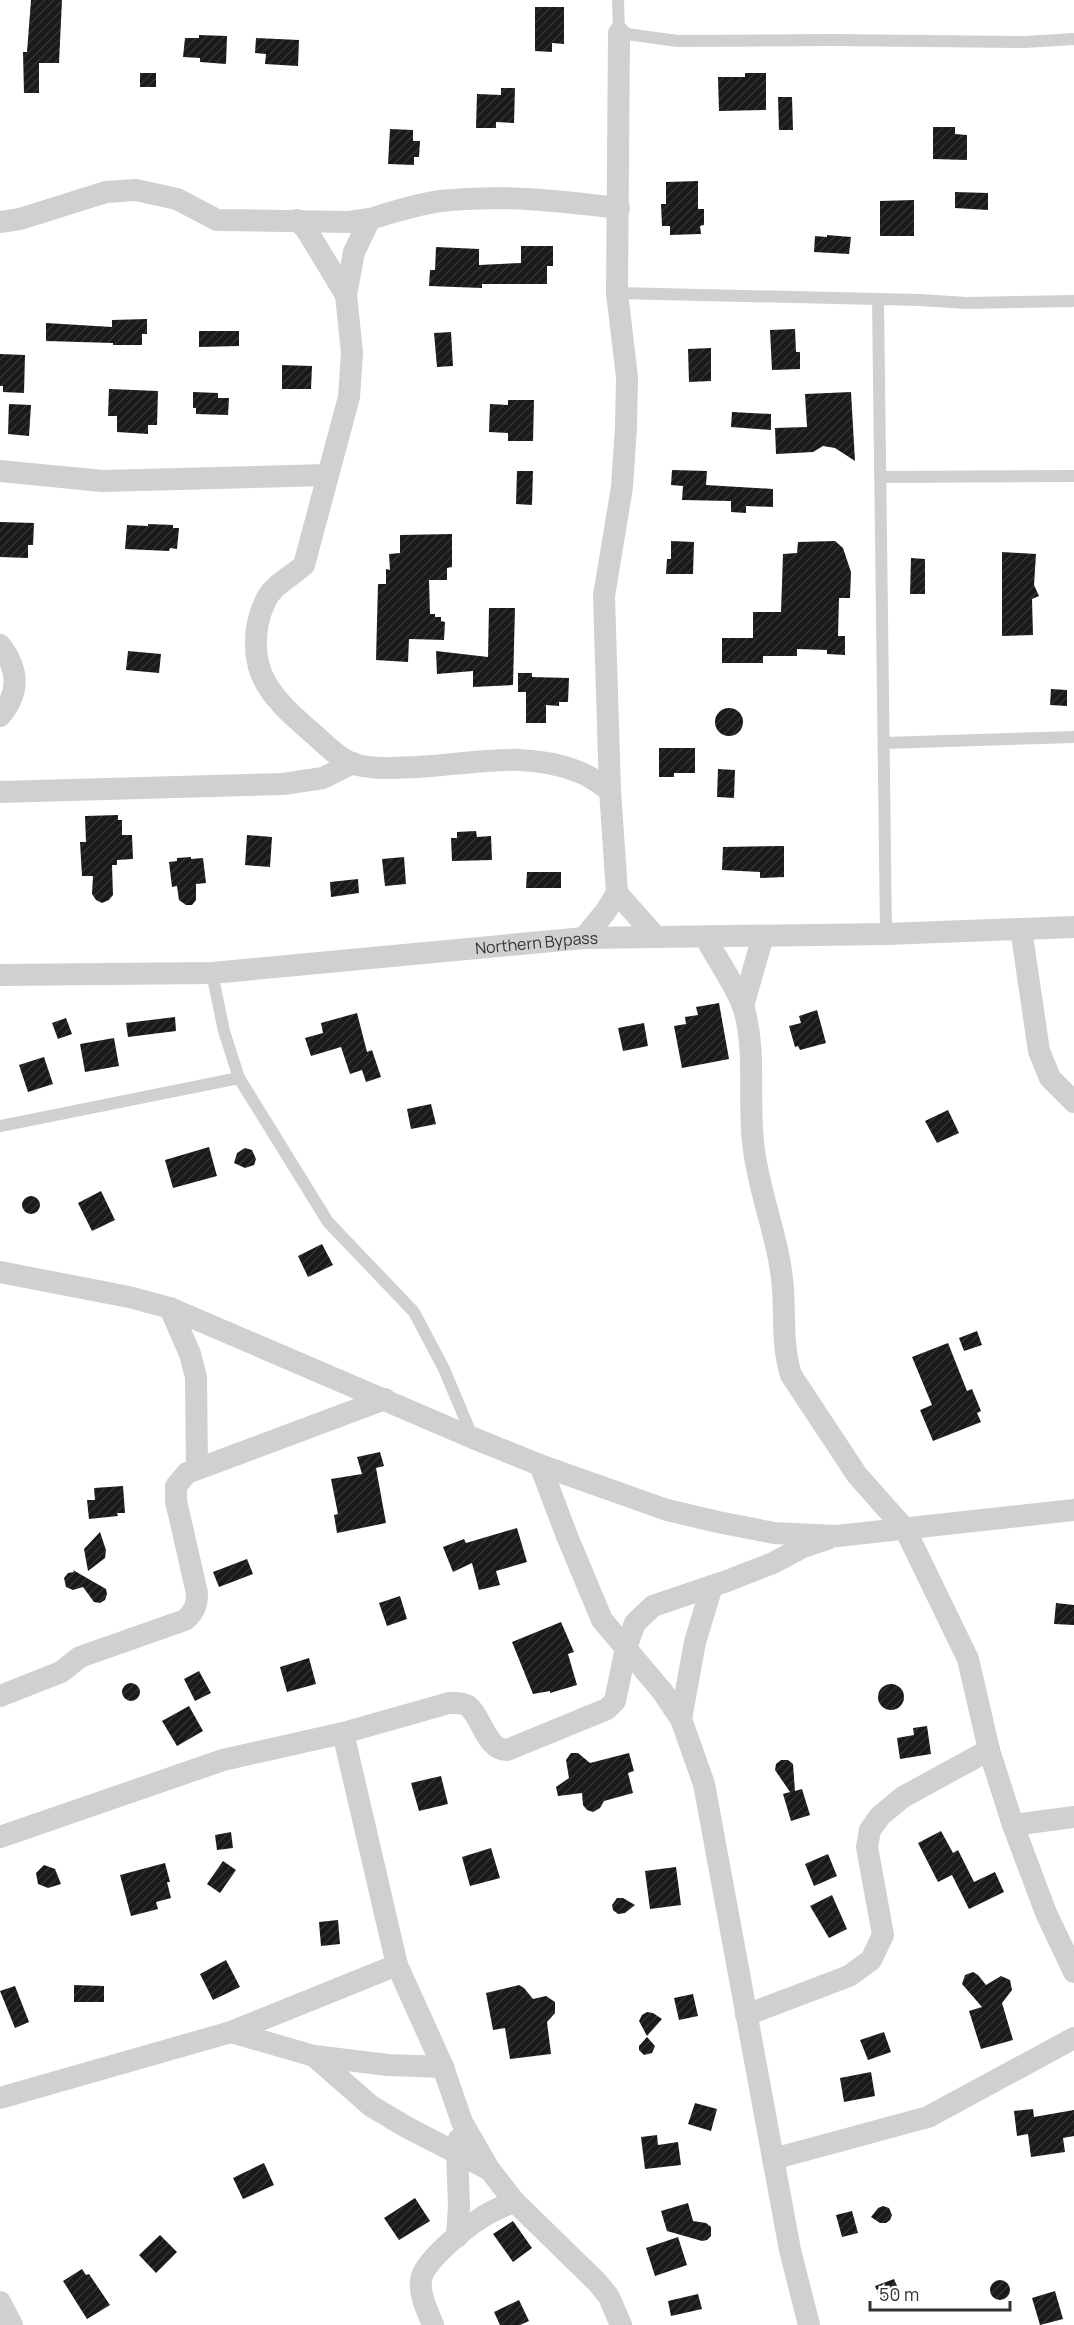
<svg xmlns="http://www.w3.org/2000/svg" width="1074" height="2325" font-family="Manrope,sans-serif">
<style>
.building{fill:url(#building-hatch)}
.lines{fill:none;stroke-linecap:round;stroke-linejoin:round}
.service{stroke:#d0d0d0;stroke-width:12}
.minor{stroke:#d0d0d0;stroke-width:22}
.labels{text-anchor:middle;stroke-width:6;stroke-linejoin:round;paint-order:stroke}
.street-label{font-size:16px;fill:#333;stroke:#fff}
</style>
<defs>
<pattern id="building-hatch" width="6" height="6" patternUnits="userSpaceOnUse" patternTransform="scale(1.5)"><rect width="6" height="6" fill="#1a1a1a"/><path d="M-1 1l2-2M0 6l6-6M5 7l2-2" fill="none" stroke="#333"/></pattern>
</defs>
<rect width="100%" height="100%" fill="#fff"/>
<path class="building" d="M31,0H62L59,63H39V93H24L23,52H27Z
M535,7H564V44L552,43V52L535,51Z
M199,35L227,36L226,64L200,62V58L183,57L185,38H199Z
M256,38L299,40L298,66L265,64L266,54L255,53Z
M140,73H156V87H140Z
M745,73H766V110L719,111L718,77H745Z
M501,88H515L514,123L496,122V128H476L477,94L501,95Z
M778,97H792L793,130H779Z
M933,127H955V134L967,135V160L933,159Z
M390,129L413,130V141H420L419,157H414V165L388,164Z
M698,181V209H704V225L700,226L701,234L670,235V226H662L661,204H666V182Z
M955,192L988,193V210L955,208Z
M914,200V236H880V201Z
M827,235L851,237L849,254L814,252L815,236L827,237Z
M521,246H553V266H547V284H482V288L429,286L430,270H435L436,247L479,249V265L521,263Z
M147,319V334H142V345H113V343L46,341V323L112,327V320Z
M795,329L796,352H800V369L772,370L770,330Z
M199,331H239V346L199,347Z
M451,332L453,366L437,367L434,333Z
M711,348V381L689,382L688,349Z
M0,354L25,355L24,393L3,392V386H0Z
M282,365L312,366L311,389H282Z
M109,389L158,391L157,425H148V434L117,432V416H108Z
M193,392L218,393V398H229L228,415L196,414V408H193Z
M851,392L855,461L835,448L823,446L813,452L776,454L775,428L807,427L805,394Z
M508,400H534L533,441H508V433L489,432L490,404L508,405Z
M9,404L31,405L29,436L8,434Z
M732,412L771,414V430L731,427Z
M672,470L707,471L706,485L773,489V507L746,506V513L731,512V501L682,500L683,486L671,485Z
M517,471H533L532,505L516,504Z
M0,522L34,523L33,545H28V558L0,557Z
M148,524L173,525V528H179L177,549L170,548L169,551L125,549L127,525L148,526Z
M452,534V567L447,568V580H429L430,614H435V617H441V621L445,622L444,640L409,639L408,662L376,660L378,584H386V569L390,570L389,554L400,553V535Z
M671,541L694,542L693,574H666L667,559H671Z
M835,541L843,548L851,572L850,598H839L838,636H845V655L827,654V650L797,649V656H763V663H722V638H753V612H781L783,554L797,553L798,542Z
M1002,552L1036,554L1034,585L1039,596L1032,599L1033,635L1002,636Z
M911,558L925,559V594H910Z
M489,608H515L513,685L473,687V671L437,674L436,651L488,657Z
M128,651L161,654L159,673L126,670Z
M518,673H532V677L569,678L568,702H559V706L546,705V723H526V692H518Z
M1051,689L1067,690V706L1050,705Z
M715 722a14 14 0 1 1 28 0a14 14 0 1 1-28 0Z
M659,748H695V773H674V777H659Z
M718,769L735,770L734,798L717,797Z
M118,815V820H122V835H132L133,859L117,860V865H112L113,895L109,900L102,903L96,900L92,894L93,876H82L80,842H86L85,816Z
M476,831L477,837L491,836L492,860L452,861L451,838H457V832Z
M247,835L272,837L270,867L245,865Z
M784,846V877L760,878V872L722,870L723,847Z
M191,857V859L203,858L206,883L196,884V900L192,905H186L179,900L177,886L172,887L169,862L177,861V858Z
M404,857L406,884L385,886L382,859Z
M527,872H561V888H526Z
M358,879L359,893L331,897L330,882Z
M719,1003L729,1059L682,1068L674,1026L686,1024L685,1017L698,1015L696,1007Z
M817,1010L826,1043L800,1050L798,1046L795,1047L789,1026L801,1023L799,1016Z
M357,1013L367,1052L372,1050L381,1077L366,1082L362,1070L350,1074L341,1047L311,1056L305,1038L323,1033L321,1023Z
M175,1017L176,1031L128,1037L126,1023Z
M66,1018L72,1034L58,1039L52,1023Z
M644,1023L648,1046L623,1051L618,1028Z
M114,1038L119,1066L85,1072L80,1044Z
M44,1057L53,1084L28,1092L19,1065Z
M431,1104L436,1124L411,1129L407,1109Z
M948,1110L959,1133L937,1143L925,1121Z
M209,1147L217,1176L173,1188L165,1160Z
M245,1148L252,1150L256,1159L254,1165L245,1168L234,1163L237,1153Z
M101,1191L115,1220L92,1231L78,1203Z
M22 1205a9 9 0 1 1 18 0a9 9 0 1 1-18 0Z
M322,1244L333,1265L308,1277L298,1256Z
M977,1331L982,1345L964,1351L959,1338Z
M948,1343L967,1391L972,1389L981,1411L977,1413L981,1422L933,1441L920,1410L932,1405L912,1357Z
M380,1452L384,1466L376,1468L386,1523L337,1533L334,1515L338,1514L331,1479L362,1474L357,1457Z
M123,1486L125,1513H117L118,1516L89,1519L87,1500H95L94,1488Z
M517,1528L527,1562L496,1571L500,1585L479,1590L472,1563L453,1572L443,1547L464,1539L466,1543Z
M100,1532L106,1550L105,1558L88,1571L84,1549Z
M247,1559L253,1574L219,1587L213,1572Z
M73,1570L106,1589L107,1594L105,1600L100,1603L94,1602L83,1587L73,1590L66,1587L64,1578L68,1573L74,1572Z
M400,1596L407,1619L387,1626L379,1603Z
M1056,1603L1074,1605V1625L1054,1624Z
M561,1622L574,1652L568,1654L577,1685L550,1693V1691L533,1694L512,1642Z
M309,1658L316,1684L287,1692L280,1667Z
M199,1671L211,1693L195,1701L184,1679Z
M122 1692a9 9 0 1 1 18 0a9 9 0 1 1-18 0Z
M878 1697a13 13 0 1 1 26 0a13 13 0 1 1-26 0Z
M189,1706L203,1731L177,1746L162,1721Z
M927,1726L931,1754L900,1759L897,1738L914,1735L913,1728Z
M571,1753H578L590,1763L629,1753L634,1771L628,1773L633,1793L604,1801L600,1808L593,1812L587,1810L583,1805L582,1793L558,1796L556,1787L569,1778L566,1760Z
M781,1760H788L793,1764L795,1791L802,1789L810,1815L791,1821L783,1794L790,1792L775,1770L776,1764Z
M441,1776L448,1804L419,1811L411,1783Z
M941,1831L953,1853L958,1850L974,1882L995,1872L1004,1892L969,1909L952,1875L938,1882L918,1843Z
M231,1832L233,1848L217,1850L215,1835Z
M491,1848L500,1878L470,1886L462,1857Z
M828,1854L837,1876L814,1886L805,1864Z
M223,1861L236,1870L220,1893L207,1884Z
M165,1863L170,1882H167L171,1898L156,1902L158,1909L131,1916L120,1875Z
M44,1865L55,1869L61,1884L48,1888L38,1884L36,1873Z
M676,1867L681,1905L650,1909L645,1871Z
M832,1895L847,1929L829,1938L810,1906Z
M617,1898H623L635,1905L625,1913L618,1914L613,1910L612,1905Z
M338,1920L340,1944L321,1946L319,1922Z
M226,1960L240,1987L213,2000L200,1974Z
M973,1972L978,1975L986,1985L1001,1976L1010,1980L1012,1990L1002,2003L1013,2040L981,2049L969,2011L982,2007L962,1984L965,1975Z
M74,1985L104,1986V2002H74Z
M519,1985L524,1988L533,1999L546,1996L555,2002V2013L547,2022L551,2054L510,2059L505,2028L493,2030L486,1993Z
M15,1986L29,2022L15,2028L0,1991Z
M693,1994L698,2016L679,2020L674,1998Z
M647,2012L653,2013L662,2019L647,2036L639,2021L642,2015Z
M884,2032L891,2052L868,2060L860,2040Z
M647,2037L655,2046L652,2053L644,2055L639,2050V2046Z
M871,2072L875,2096L844,2102L840,2078Z
M695,2103L717,2109L711,2131L688,2124Z
M1033,2109L1034,2117L1074,2110V2136L1063,2138L1065,2152L1031,2157L1028,2134L1017,2136L1014,2111Z
M657,2135L658,2145L678,2142L681,2165L645,2169L641,2137Z
M264,2163L274,2185L243,2199L233,2178Z
M415,2198L430,2221L399,2240L384,2218Z
M688,2203L693,2221L706,2223L711,2227V2236L707,2240L702,2241L667,2231L661,2211Z
M883,2206L889,2208L892,2215L890,2220L886,2223H880L871,2217L878,2208Z
M852,2211L858,2233L842,2237L836,2215Z
M513,2221L532,2248L513,2262L493,2234Z
M160,2235L177,2252L156,2273L139,2255Z
M678,2237L687,2265L655,2276L646,2248Z
M82,2269L86,2275L89,2274L110,2305L87,2319L63,2281Z
M894,2279L900,2293L881,2300L875,2286Z
M990 2290a10 10 0 1 1 20 0a10 10 0 1 1-20 0Z
M1055,2291L1063,2319L1040,2325L1032,2298Z
M698,2294L702,2309L671,2316L668,2301Z
M519,2300L529,2321L520,2325H500L494,2312Z"/>
<g class="lines">
<path class="service" d="M618,0L619,33L678,41L832,40L1025,42L1074,39
M617,293L920,300L966,303L1074,301
M878,300L886,934
M880,477L1074,476
M884,743L1074,737
M212,973L224,1031L239,1078L328,1222L414,1312L444,1369L473,1438
M0,1126L239,1078"/>
<g class="minor">
<path d="M297,220L306,229L346,295"/>
<path d="M0,222L20,219L106,192L136,190L177,199L217,220L349,222L370,219"/>
<path d="M0,471L102,481L327,475"/>
<path d="M0,645C19,669 20,693 0,716"/>
<path d="M610,790C600,784 590,776 579,772C526,750 472,764 417,767C396,768 375,770 354,764C340,759 328,747 317,737C300,722 279,705 267,685C252,661 253,627 265,602C272,585 291,577 304,565L349,397L352,353L346,295L354,252L370,219C393,212 417,204 441,201C500,194 560,201 619,208"/>
<path d="M0,792L283,784L323,778L353,763"/>
<path d="M617,893L656,937"/>
<path d="M1021,929L1039,1051L1050,1078L1074,1102"/>
<path d="M705,937C715,956 738,989 744,1009C757,1055 747,1104 754,1150C760,1197 780,1242 783,1289C785,1319 782,1346 791,1375L857,1475L905,1529L968,1659L989,1750L1013,1825L1046,1913L1074,1972"/>
<path d="M584,938L606,911L617,893L610,790L604,596L622,487L626,427L627,377L617,293L619,33"/>
<path id="s1" d="M0,975L212,973L584,938L886,934L1074,927"/>
<path d="M743,1006L763,936"/>
<path d="M0,1272L129,1297L170,1308L473,1438L540,1465L667,1510L718,1522L774,1533L837,1536L1074,1510"/>
<path d="M170,1308L190,1354L196,1377L197,1469"/>
<path d="M540,1465L567,1536L602,1620L662,1691L681,1719L704,1784L790,2250L809,2325"/>
<path d="M0,1696L61,1672L80,1657L185,1620C194,1612 197,1606 197,1593L176,1501V1486L187,1473L385,1399"/>
<path d="M681,1719L695,1642L712,1586"/>
<path d="M343,1733L397,1965L443,2067L462,2122L489,2169L514,2201L597,2282L609,2297L621,2325"/>
<path d="M1013,1825L1074,1817"/>
<path d="M0,1837L223,1760L343,1733L449,1703C455,1703 462,1702 468,1706C482,1717 486,1750 507,1750L607,1709L615,1701L626,1648L635,1623L653,1606L727,1581L773,1563L803,1547L827,1539"/>
<path d="M746,2015L849,1976L871,1960L883,1935L867,1847L870,1830L880,1816L903,1797L989,1750"/>
<path d="M231,2032L314,2056L388,2065L443,2067"/>
<path d="M314,2056L371,2106L408,2128L488,2169"/>
<path d="M0,2098L231,2032L397,1965"/>
<path d="M773,2159L928,2117L1074,2038"/>
<path d="M457,2237L459,2205L457,2151L459,2139"/>
<path d="M0,2302L12,2325"/>
<path d="M433,2325C428,2312 419,2295 421,2280C423,2262 465,2228 481,2218C491,2211 503,2207 514,2201"/>
</g>
</g>
<g class="labels">
<g class="street-label">
<text dy="6" stroke="none"><textPath href="#s1" startOffset="538">Northern Bypass</textPath></text>
</g>
</g>
<path d="M870 2301v9h140v-9" fill="none" stroke="#333333" stroke-width="3"/>
<text x="879" y="2301" font-size="18" fill="#333333" stroke="#ffffff" stroke-width="4.5" paint-order="stroke">50 m</text>
</svg>
